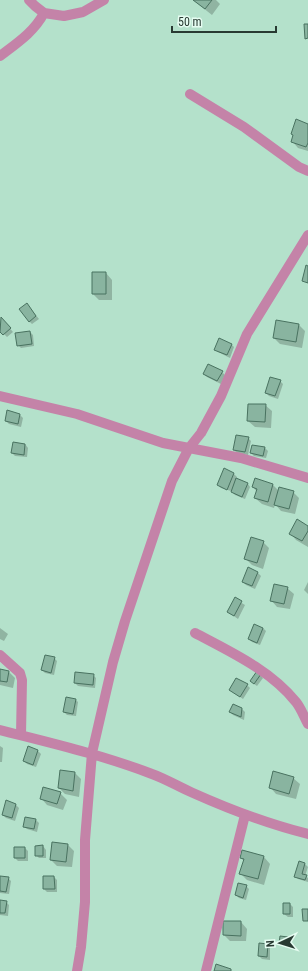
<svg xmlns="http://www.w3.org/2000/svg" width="308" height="971" font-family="'Roboto Condensed',sans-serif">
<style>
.shadow{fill:#0003}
.building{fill:#89b4a0;stroke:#497260}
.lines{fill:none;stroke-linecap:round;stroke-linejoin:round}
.minor{stroke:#c483a8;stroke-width:10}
</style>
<rect width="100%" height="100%" fill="#b4e1cb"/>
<path class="shadow" d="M193,0H216L220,4L212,15Z
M308,125V151L298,148L292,141Z
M93,273H106L112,280V300H99L93,294Z
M30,308L39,319L32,324L29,321Z
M1,318L13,332L7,337L0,330Z
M299,325L305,331L302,348L280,344L274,338Z
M30,332L33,335L34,346L21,348L18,345Z
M231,344L234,347L230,358L218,352L215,349Z
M222,372L225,375L221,384L207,377L204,374Z
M280,381L283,384L278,399L269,396L266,393Z
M265,405L272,411L271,428L255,427L248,421Z
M8,412L20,415L23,418L21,427L9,424L6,421Z
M248,438L251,441L248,455L237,453L234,450Z
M14,443L25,444L28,448L27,457L15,456L12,453Z
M265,448L268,451L266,458L254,456L251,453Z
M234,474L237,477L236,479L248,484L250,487L245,499L235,495L231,491L221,488L218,485Z
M255,479L273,485L279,491L293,492L299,498L295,514L281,511L275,504L274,508L262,504L255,498L257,492L253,487Z
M308,527V547L296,540L290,533Z
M263,542L269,548L263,569L252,565L246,559Z
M258,573L261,576L255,589L246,585L243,582Z
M308,582V594L304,590Z
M287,588L294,594L290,609L277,607L271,600Z
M235,599L245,605L238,619L228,612Z
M0,628L8,634L4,641L0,639Z
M263,628L266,631L260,645L252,642L249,639Z
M54,658L57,661L54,675L45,673L42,670Z
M0,670L9,672L15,678L13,688L0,685Z
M257,672L263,678L257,686L254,684Z
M76,673L93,675L96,678L95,688L78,686L75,683Z
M247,685L250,688L243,699L233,692Z
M75,699L78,702L76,716L67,715L64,712Z
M242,709L245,712L244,720L233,715L230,712Z
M0,746L3,748L2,762H0Z
M29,747L38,751L41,754L36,767L27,764L24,761Z
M61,771L75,773L81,779L79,797L65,794L59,788Z
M293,778L300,784L296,799L276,794L270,787Z
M60,793L67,800L63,810L47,805L41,798Z
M7,802L16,805L19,808L15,821L6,818L3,815Z
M36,820L39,823L37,832L27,829L24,826Z
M68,845L74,851L72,867L57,866L51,860Z
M43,846L46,850V858H39L36,855Z
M25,848L28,851V861H18L15,858Z
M243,851L264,857L270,864L264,885L247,880L241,874L244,861L241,858Z
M299,862L305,864L308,867L305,876L308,878V882L298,879L295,876Z
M0,877L8,878L11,881L9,894L0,893Z
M54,877L57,880V892H47L44,889Z
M246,886L249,889L246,900L239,898L236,895Z
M0,901L6,902L9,905L8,916L0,915Z
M290,904L293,907V917H288L284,914Z
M241,922L247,929L246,941H230L224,935Z
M288,938L291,941L292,947L283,945L280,942Z
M267,945L270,948V960L262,959L259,956Z"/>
<path class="building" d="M193,0H212L205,9Z
M304,24H308V38L305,39Z
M296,119L308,124V143L306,147L291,142L293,135L291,134Z
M306,265L308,266V283L302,281Z
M92,272H106V294H92Z
M27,303L36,316L29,322L19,309Z
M1,317L11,328L3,335L0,332Z
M276,320L299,324L296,342L273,338Z
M30,331L32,344L17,346L15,333Z
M219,338L232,344L227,355L214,350Z
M208,364L223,371L217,381L203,374Z
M270,377L281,380L275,396L265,393Z
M248,404H266L265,422L247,421Z
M7,410L20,414L18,424L5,421Z
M236,435L249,437L245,452L233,450Z
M13,442L25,444L24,455L11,453Z
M252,445L265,447L263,456L250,453Z
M224,468L234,473L227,490L217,485Z
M236,478L248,483L242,497L231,492Z
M255,478L273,484L268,502L254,498L257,489L252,487Z
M279,487L294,491L289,509L274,505Z
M297,519L308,526V531L302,541L289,534Z
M251,537L264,541L257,563L244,559Z
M248,567L258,572L252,586L242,582Z
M274,584L288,587L284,604L270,601Z
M235,597L242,601L234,616L227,612Z
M254,624L263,628L257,643L248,639Z
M45,655L55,657L51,673L41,670Z
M0,669L9,671L7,682L0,681Z
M257,671L261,674L254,684L250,681Z
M75,672L94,674L93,685L74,683Z
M236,678L248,684L240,697L229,690Z
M66,697L76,699L73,714L63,712Z
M233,704L242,708L241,717L229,712Z
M28,746L38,750L33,765L23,761Z
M60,770L75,772L73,791L58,788Z
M273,771L294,777L289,794L269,788Z
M43,787L61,792L57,804L40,799Z
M6,800L16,804L12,818L2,815Z
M25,817L36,819L34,829L23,827Z
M52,842L68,844L66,862L50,860Z
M43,845V856H35V846Z
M14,847H25V858H14Z
M242,850L264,856L258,879L239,874L244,859L240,858Z
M299,861L305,863L302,874L307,875L305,880L294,877Z
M0,876L9,877L6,892L0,891Z
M43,876H54L55,889H43Z
M238,883L247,885L243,898L235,895Z
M0,900L7,901L5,913H0Z
M283,903H290V914H283Z
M302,909H308V921H303Z
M223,921H241V936L223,935Z
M280,936L288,937L289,944L279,943Z
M259,943L268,944L267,957L258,956Z
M216,964L231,969V971H214Z"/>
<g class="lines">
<path class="minor" d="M29,0L35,6L44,13L64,16L83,12L104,0
M0,56C17,43 34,32 44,13
M190,94L244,127L299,167L308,171
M0,396L77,414L163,443L241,458L308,478
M195,633C231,652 270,670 296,702C301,708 304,717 308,724
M0,655L20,673L22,680L21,735
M0,730C51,743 103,755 152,774C166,779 179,787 193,793C231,810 268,824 308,834
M77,971L81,947L85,902V840L92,753L113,662L125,621L172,481L189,448L201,433L221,396L247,334L308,235
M206,971L245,815"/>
</g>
<g transform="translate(280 943) rotate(266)" stroke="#e5fcf1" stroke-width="3" paint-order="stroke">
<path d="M0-3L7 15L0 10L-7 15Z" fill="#283a32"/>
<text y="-6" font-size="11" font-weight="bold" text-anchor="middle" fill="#283a32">N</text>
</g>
<path d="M172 26v6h104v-6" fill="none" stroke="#283a32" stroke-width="2"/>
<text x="178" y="26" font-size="12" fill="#283a32" stroke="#e5fcf1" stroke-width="3" paint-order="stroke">50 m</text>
</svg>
